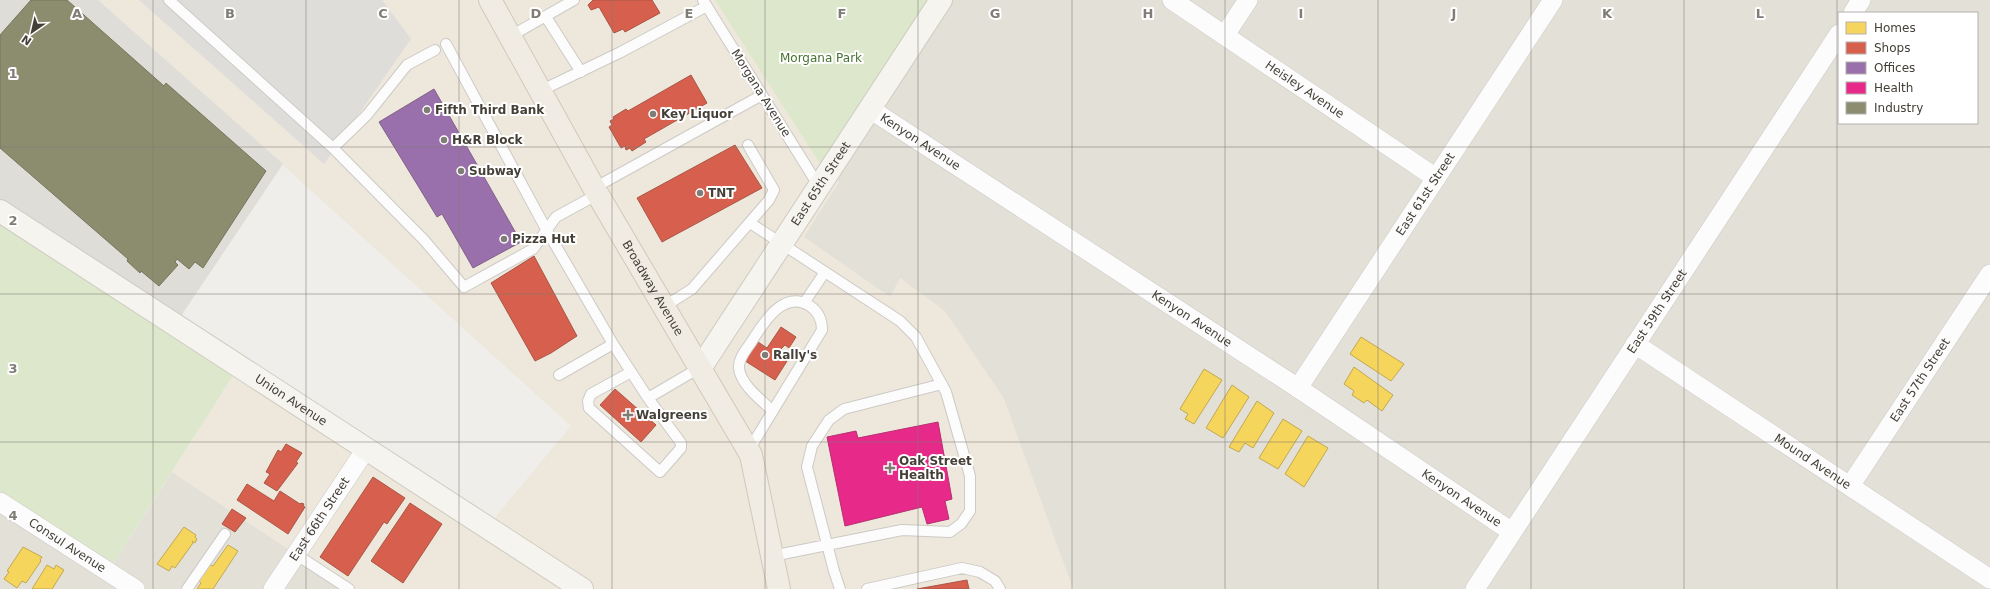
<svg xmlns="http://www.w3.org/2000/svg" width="1990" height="589" font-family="'DejaVu Sans',sans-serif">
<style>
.residential{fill:#e3e0d8;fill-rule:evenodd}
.commercial{fill:#eee7db}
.industrial{fill:#dfddd8}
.green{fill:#dce7cc}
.parking{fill:#dfddda}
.homes{fill:#f6d55c;stroke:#c1a851}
.shops{fill:#d6604d;stroke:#aa5646}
.offices{fill:#9970ab;stroke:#806188}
.health{fill:#e7298a;stroke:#b63071}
.industry{fill:#8c8c6e;stroke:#76755e}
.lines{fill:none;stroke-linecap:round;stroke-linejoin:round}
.lane-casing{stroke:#cccac6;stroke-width:12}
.street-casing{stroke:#cccac6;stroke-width:20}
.secondary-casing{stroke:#cecbc1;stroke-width:24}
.primary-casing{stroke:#d0c9b9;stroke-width:24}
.lane{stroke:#fdfcfc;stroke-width:10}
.street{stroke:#fdfcfc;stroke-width:19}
.secondary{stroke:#f6f4ef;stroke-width:22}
.primary{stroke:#f0ece4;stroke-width:22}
.grid{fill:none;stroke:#807c76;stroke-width:1;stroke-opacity:0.55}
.poi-dot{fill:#807c76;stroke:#fff;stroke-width:1.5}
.labels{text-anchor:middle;stroke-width:4;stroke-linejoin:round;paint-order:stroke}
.park-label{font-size:12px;fill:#477130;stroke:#fff}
.street-label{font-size:12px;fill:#443f37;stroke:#fff}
.poi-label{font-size:12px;font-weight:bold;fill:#443f37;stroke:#fff;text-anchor:start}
.grid-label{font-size:13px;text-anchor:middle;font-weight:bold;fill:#807c76;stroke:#fff;stroke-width:4;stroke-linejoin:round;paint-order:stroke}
</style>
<rect width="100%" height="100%" fill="#efeeea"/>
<path class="residential" d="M929,0H1990V589H1073L1003,397L901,278L890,297L803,237L839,182L821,165ZM1839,13H1977V123H1839Z
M172,472L349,589H0V502L108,572Z"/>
<path class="commercial" d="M98,0H929L821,165L839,181L804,237L890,297L900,278L945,311L1003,397L1073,589H349L172,472L239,366L487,527L571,426L211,100Z"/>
<path class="industrial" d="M0,0H98L283,164L175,325L0,211Z"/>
<path class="green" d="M715,0H929L821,165Z
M0,211L239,366L108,572L0,500Z"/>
<path class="parking" d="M139,0H382L411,39L324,164Z"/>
<path class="homes" d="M1361,337L1404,364L1391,381L1350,354Z
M1354,367L1393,395L1382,411L1367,400L1364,403L1352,395L1354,391L1344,384Z
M1204,369L1222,380L1194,424L1185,419L1188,414L1180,409Z
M1232,385L1249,397L1223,438L1206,428Z
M1257,401L1274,413L1253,448L1245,443L1239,452L1229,447Z
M1283,419L1302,431L1278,469L1259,458Z
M1308,436L1328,448L1304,487L1285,474Z
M184,527L196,535L195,537L197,539L195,543L192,541L193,543L175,568L172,566L169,571L157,564Z
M228,545L238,551L213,589H197L201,583L199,581L210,565L213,566Z
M23,547L42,557L40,560L41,561L26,583L22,581L17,588L4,579L9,572L7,571Z
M47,565L54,569L56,565L64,570L52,589H32Z"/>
<path class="shops" d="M593,0H652L660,13L625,32L623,29L614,33L599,7L591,10L588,5Z
M691,75L707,103L644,139L646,142L632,151L630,148L626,150L625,146L621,148L609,127L612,125L610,121L614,119L613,117L626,109L628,111Z
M735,145L762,188L662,242L637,198Z
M534,256L577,336L551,353L535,361L491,283Z
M781,327L796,337L789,348L785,345L779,351L789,358L775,380L742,359L755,340L767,348Z
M615,389L656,425L641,442L600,405Z
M286,444L302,453L296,462L298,463L277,491L264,483L270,474L266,472L278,450L281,452Z
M373,477L405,498L387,524L384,522L348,576L320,557Z
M247,484L274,501L280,491L300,504L301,503L304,504L303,506L305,507L288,534L237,500Z
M410,503L442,524L403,583L371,561Z
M232,509L246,518L235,532L222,524Z
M967,580L969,589H917Z"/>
<path class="offices" d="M434,89L521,242L473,268L442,214L437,217L379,122Z"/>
<path class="health" d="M938,422L952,499L945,501L949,519L927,524L922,507L845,526L827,437L856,431L858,438Z"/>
<path class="industry" d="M31,0H67L164,86L166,83L266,171L203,268L195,262L189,269L177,259L175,262L178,265L159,286L141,271L140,273L127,261L128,259L0,148V35Z"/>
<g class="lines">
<defs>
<path id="lane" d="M169,0L333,148L367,115L407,65L435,50
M703,0L818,185
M546,17L581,72
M509,37L574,0
M446,44L546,229L613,344L559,375
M540,91L621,52L707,6
M333,148L424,240L464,287L533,249L556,217L598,194
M594,188L762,95
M750,223L900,321L916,337L946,392L970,476V511L961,524L950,532L902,530L772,556
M804,303L825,272
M665,306L692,289L769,200L774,190L748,145
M613,344L648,398L681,443V448L660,472L589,408L588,401L591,394L631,372
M648,398L701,367
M749,450L822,330C822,320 819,312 810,306C784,289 764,322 752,341C747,349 738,358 739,368C740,384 762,401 773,411
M297,555L349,589
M187,589L225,534
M840,589L834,571L807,467L812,446L829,420L844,409L942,384
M867,589L962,568L980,572L995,581L1000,589"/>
<g id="street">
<path id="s1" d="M1172,0L1436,178"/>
<path d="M1853,13L1861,0"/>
<path d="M1225,35L1248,0"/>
<path id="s2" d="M870,109L1298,388L1512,532"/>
<path id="s3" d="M1635,344L1990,579"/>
<path id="s4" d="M1298,388L1553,0"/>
<path id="s5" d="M1850,486L1990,274"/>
<path id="s6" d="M0,502L135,589"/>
<path id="s7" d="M273,589L366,449"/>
<path id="s8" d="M1475,589L1839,34"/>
</g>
<g id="secondary">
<path id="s9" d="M0,211L582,589"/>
<path id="s10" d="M701,367L941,0"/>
</g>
<g id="primary">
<path id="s11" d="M490,0L594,188L751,455L779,589"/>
</g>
</defs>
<use href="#lane" class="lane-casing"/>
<use href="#street" class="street-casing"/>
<use href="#secondary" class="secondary-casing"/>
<use href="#primary" class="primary-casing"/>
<use href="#lane" class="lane"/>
<use href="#street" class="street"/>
<use href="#secondary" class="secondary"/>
<use href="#primary" class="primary"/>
</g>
<path class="grid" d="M153,0V589M306,0V589M459,0V589M612,0V589M765,0V589M918,0V589M1072,0V589M1225,0V589M1378,0V589M1531,0V589M1684,0V589M1837,0V589M0,147H1990M0,294H1990M0,442H1990"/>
<g class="poi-dot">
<circle cx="427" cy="110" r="4"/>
<circle cx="653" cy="114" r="4"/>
<circle cx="444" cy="140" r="4"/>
<circle cx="461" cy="171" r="4"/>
<circle cx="700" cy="193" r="4"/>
<circle cx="504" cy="239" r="4"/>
<circle cx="765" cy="355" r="4"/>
<path d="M626 409h4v4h4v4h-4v4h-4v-4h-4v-4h4z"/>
<path d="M888 462h4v4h4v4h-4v4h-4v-4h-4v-4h4z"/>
</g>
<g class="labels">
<g class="park-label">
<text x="821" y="62">Morgana Park</text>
</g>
<g class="street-label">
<text dy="4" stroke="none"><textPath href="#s1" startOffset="160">Heisley Avenue</textPath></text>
<text transform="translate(761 93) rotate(58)" y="4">Morgana Avenue</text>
<text dy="4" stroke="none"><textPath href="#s2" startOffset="60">Kenyon Avenue</textPath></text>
<text dy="4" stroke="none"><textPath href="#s10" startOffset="219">East 65th Street</textPath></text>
<text dy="4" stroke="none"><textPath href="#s4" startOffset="232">East 61st Street</textPath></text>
<text dy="4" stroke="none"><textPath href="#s11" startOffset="331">Broadway Avenue</textPath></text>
<text dy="4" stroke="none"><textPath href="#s8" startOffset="332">East 59th Street</textPath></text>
<text dy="4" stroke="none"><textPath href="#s2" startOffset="384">Kenyon Avenue</textPath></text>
<text dy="4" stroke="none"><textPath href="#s5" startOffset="127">East 57th Street</textPath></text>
<text dy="4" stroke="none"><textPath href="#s9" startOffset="347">Union Avenue</textPath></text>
<text dy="4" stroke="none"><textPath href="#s3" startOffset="213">Mound Avenue</textPath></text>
<text dy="4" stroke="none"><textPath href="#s2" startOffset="708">Kenyon Avenue</textPath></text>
<text dy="4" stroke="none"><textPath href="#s7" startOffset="84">East 66th Street</textPath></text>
<text dy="4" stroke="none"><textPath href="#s6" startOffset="80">Consul Avenue</textPath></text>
</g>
<g class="poi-label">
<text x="435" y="114">Fifth Third Bank</text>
<text x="661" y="118">Key Liquor</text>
<text x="452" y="144">H&amp;R Block</text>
<text x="469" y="175">Subway</text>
<text x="708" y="197">TNT</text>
<text x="512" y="243">Pizza Hut</text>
<text x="773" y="359">Rally's</text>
<text x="636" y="419">Walgreens</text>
<text x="899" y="465">Oak Street<tspan x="899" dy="14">Health</tspan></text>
</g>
</g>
<g class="grid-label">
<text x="77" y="18">A</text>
<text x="230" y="18">B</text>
<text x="383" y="18">C</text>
<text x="536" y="18">D</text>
<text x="689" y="18">E</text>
<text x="842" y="18">F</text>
<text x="995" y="18">G</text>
<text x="1148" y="18">H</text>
<text x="1301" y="18">I</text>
<text x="1454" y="18">J</text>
<text x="1607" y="18">K</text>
<text x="1760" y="18">L</text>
<text x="13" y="78">1</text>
<text x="13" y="225">2</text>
<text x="13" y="373">3</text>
<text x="13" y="520">4</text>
</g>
<rect x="1838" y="12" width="140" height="112" fill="#ffffff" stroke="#b4b2af"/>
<rect x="1846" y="22" width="20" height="12" fill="#f6d55c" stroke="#b4b2af"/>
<text x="1874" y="32" font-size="12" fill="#443f37">Homes</text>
<rect x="1846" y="42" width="20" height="12" fill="#d6604d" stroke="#b4b2af"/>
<text x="1874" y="52" font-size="12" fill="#443f37">Shops</text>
<rect x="1846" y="62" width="20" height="12" fill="#9970ab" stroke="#b4b2af"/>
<text x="1874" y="72" font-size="12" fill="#443f37">Offices</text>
<rect x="1846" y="82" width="20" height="12" fill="#e7298a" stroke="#b4b2af"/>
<text x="1874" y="92" font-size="12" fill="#443f37">Health</text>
<rect x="1846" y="102" width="20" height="12" fill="#8c8c6e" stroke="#b4b2af"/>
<text x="1874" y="112" font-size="12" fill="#443f37">Industry</text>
<g transform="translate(32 32) rotate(214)" stroke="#ffffff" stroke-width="3" paint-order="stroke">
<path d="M0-3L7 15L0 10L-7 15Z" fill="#443f37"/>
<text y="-6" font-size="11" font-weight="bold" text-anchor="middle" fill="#443f37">N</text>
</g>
</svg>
